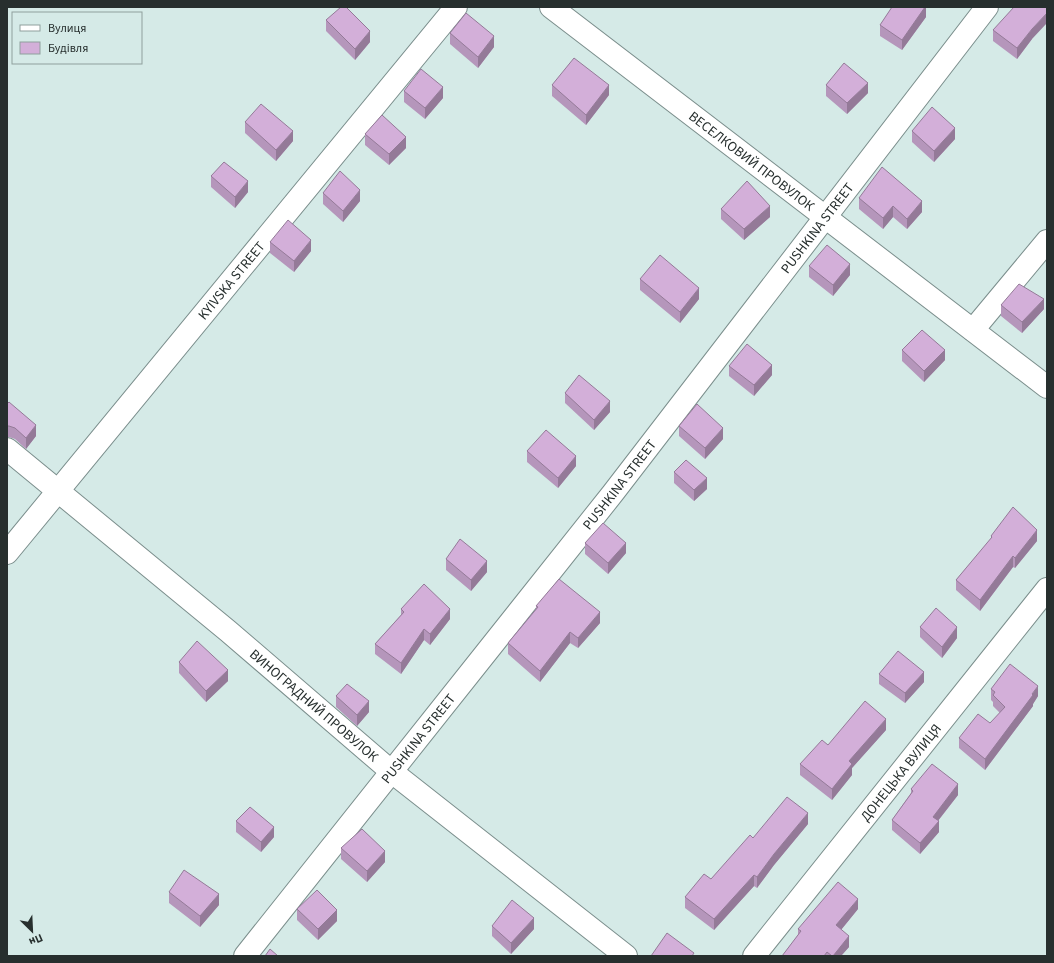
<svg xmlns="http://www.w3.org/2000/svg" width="1054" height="963" font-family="'Source Sans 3',sans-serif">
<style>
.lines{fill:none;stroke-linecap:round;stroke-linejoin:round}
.minor-casing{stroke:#7b8e8c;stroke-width:24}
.minor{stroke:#fff;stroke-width:22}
.wall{fill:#b596bb}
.shaded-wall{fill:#947a98}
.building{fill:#d3afd9;stroke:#947a98}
.labels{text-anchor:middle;stroke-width:4;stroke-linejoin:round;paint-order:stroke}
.street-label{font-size:14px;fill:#272f2e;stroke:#d5eae7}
</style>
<rect width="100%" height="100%" fill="#d5eae7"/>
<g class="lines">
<defs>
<g id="minor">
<path id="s1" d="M551,7L1047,387"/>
<path d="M973,330L1047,241"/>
<path id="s2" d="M7,449L228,631L392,772L626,956"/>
<path id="s3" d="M7,553L456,7"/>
<path id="s4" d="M245,956L613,493L987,7"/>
<path id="s5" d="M754,956L1047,589"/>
</g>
</defs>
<use href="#minor" class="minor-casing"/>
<use href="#minor" class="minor"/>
</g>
<path class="wall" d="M926,7V17L902,50L880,36V25Z
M326,20L370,42L355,60L326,31Z
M993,30L1032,39L1017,59L993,41Z
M450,33L494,47L478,68L450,44Z
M552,85L609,95L586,125L552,96Z
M826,85L868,93L847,114L826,96Z
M404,91L443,98L425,119L404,102Z
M245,122L293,141L276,161L245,133Z
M912,131L955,139L934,162L912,142Z
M365,134L406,148L389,165L365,145Z
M211,176L248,192L235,208L211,187Z
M323,193L360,201L343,222L323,204Z
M859,198L922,212L907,229L893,217L883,229L859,209Z
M721,209L770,217L744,240L721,219Z
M270,242L311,251L294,272L270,253Z
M809,266L850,275L833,296L809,277Z
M640,279L699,299L680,323L640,290Z
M1001,305L1044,309L1022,333L1001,316Z
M902,350L945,360L924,382L902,361Z
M729,366L772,375L754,396L729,376Z
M565,393L610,412L594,430L565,403Z
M7,404L36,436L26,449L15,439L9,437H7Z
M679,426L723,439L705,459L679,436Z
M527,451L576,466L558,488L527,462Z
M674,472L707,489L694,501L674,483Z
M991,536L1037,541L1015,568L1013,567L980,611L956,590V580L991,539Z
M585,543L626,553L608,574L585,554Z
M446,559L487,572L471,591L446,570Z
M536,606L600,623L578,648L570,643L540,682L508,654V643L536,610Z
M401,609L450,619L430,645L424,640L401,674L375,654V644L401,615Z
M920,627L957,638L942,658L920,637Z
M179,662L228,681L206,702L179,673Z
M879,674L924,682L905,703L879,684Z
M991,689L1038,696L1033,704V706L985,770L959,748V738L990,723L1000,713L993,706V702L991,700Z
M336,696L369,712L357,726L336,707Z
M886,730L852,768V775L832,800L800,775V764L828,745Z
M911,789L958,795L938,821L939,832L920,854L892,830V820L911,793Z
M236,821L274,837L261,852L236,832Z
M808,824L774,865L757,888L754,886L714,930L685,908V897L711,879L753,838Z
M341,848L385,862L367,882L341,859Z
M169,892L219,905L200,927L169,903Z
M297,909L337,921L318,940L297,920Z
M858,909L841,930L849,947L841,956H782L798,935V929Z
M492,926L534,929L511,954L492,936Z"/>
<path class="shaded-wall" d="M925,7H926V17L902,50V40Z
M1047,13V23L1032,39L1017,59V48L1032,29Z
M370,31V42L355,60V49Z
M494,36V47L478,68V57Z
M868,83V93L847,114V103Z
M609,85V95L586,125V115Z
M443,87V98L425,119V108Z
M955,128V139L934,162V151Z
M293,131V141L276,161V150Z
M406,137V148L389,165V154Z
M248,181V192L235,208V197Z
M360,190V201L343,222V211Z
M922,201V212L907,229V219Z
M770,206V217L744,240V229Z
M893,206V217L883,229V218Z
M311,240V251L294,272V261Z
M850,264V275L833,296V285Z
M699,288V299L680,323V312Z
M1044,299V309L1022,333V322Z
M945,350V360L924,382V371Z
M772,365V375L754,396V385Z
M610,401V412L594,430V420Z
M36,425V436L26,449V438Z
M723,428V439L705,459V448Z
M576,456V466L558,488V478Z
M707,478V489L694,501V490Z
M1037,530V541L1015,568V558Z
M626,543V553L608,574V563Z
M1013,556V567L980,611V600Z
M487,561V572L471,591V580Z
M450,609V619L430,645V634Z
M600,612V623L578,648V638Z
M957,627V638L942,658V647Z
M424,629V640L401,674V663Z
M570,632V643L540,682V671Z
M228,670V681L206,702V691Z
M924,672V682L905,703V693Z
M1038,686V696L1033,704V706L985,770V759Z
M369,701V712L357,726V715Z
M886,719V730L852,768V775L832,800V789L849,761Z
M958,784V795L933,827V817Z
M808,813V824L774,865L757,888V877L774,854Z
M939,821V832L920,854V843Z
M274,827V837L261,852V842Z
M385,851V862L367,882V871Z
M754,875V886L714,930V919Z
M219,894V905L200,927V916Z
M858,899V909L836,936V925Z
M337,910V921L318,940V929Z
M534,918V929L511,954V943Z
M849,936V947L841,956H833Z"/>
<path class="building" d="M341,7H346L370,31L355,49L326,20Z
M892,7H925L902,40L880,25Z
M1014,7H1047V13L1032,29L1017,48L993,30Z
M466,13L494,36L478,57L450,33Z
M574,58L609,85L586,115L552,85Z
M844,63L868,83L847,103L826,85Z
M421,69L443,87L425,108L404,91Z
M261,104L293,131L276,150L245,122Z
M932,107L955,128L934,151L912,131Z
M382,115L406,137L389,154L365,134Z
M224,162L248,181L235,197L211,176Z
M882,167L922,201L907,219L893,206L883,218L859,198Z
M340,171L360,190L343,211L323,193Z
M747,181L770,206L744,229L721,209Z
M288,220L311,240L294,261L270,242Z
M827,245L850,264L833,285L809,266Z
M660,255L699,288L680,312L640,279Z
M1019,284L1044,299L1022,322L1001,305Z
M922,330L945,350L924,371L902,350Z
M747,344L772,365L754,385L729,366Z
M579,375L610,401L594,420L565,393Z
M9,402L36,425L26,438L15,428L9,426H7V404Z
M697,404L723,428L705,448L679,426Z
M546,430L576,456L558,478L527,451Z
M686,460L707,478L694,490L674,472Z
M1013,507L1037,530L1015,558L1013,556L980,600L956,580L992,537L991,536Z
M603,523L626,543L608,563L585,543Z
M460,539L487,561L471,580L446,559Z
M559,579L600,612L578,638L570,632L540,671L508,643L538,607L536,606Z
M424,584L450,609L430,634L424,629L401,663L375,644L404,612L401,609Z
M936,608L957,627L942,647L920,627Z
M197,641L228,670L206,691L179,662Z
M898,651L924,672L905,693L879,674Z
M1010,664L1038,686L1032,694L1033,695L985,759L959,738L978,714L990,723L1005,707L993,695L995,692L991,689Z
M347,684L369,701L357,715L336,696Z
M865,701L886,719L849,761L852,764L832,789L800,764L822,740L828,745Z
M932,764L958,784L933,817L939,821L920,843L892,820L913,791L911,789Z
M787,797L808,813L774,854L757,877L754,875L714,919L685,897L704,874L711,879L750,835L753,838Z
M250,807L274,827L261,842L236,821Z
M362,829L385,851L367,871L341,848Z
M184,870L219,894L200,916L169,892Z
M838,882L858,899L836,925L849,936L833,956H832L827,952L824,956H782L801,931L798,929Z
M317,890L337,910L318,929L297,909Z
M512,900L534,918L511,943L492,926Z
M667,933L694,953L692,956H651Z
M270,949L278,956H265Z"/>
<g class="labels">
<g class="street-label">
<text dy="5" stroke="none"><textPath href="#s1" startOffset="253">ВЕСЕЛКОВИЙ ПРОВУЛОК</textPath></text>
<text dy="5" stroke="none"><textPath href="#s4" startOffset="926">PUSHKINA STREET</textPath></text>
<text dy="5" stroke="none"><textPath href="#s3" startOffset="353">KYIVSKA STREET</textPath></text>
<text dy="5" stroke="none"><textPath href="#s4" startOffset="602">PUSHKINA STREET</textPath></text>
<text dy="5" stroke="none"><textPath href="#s2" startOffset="400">ВИНОГРАДНИЙ ПРОВУЛОК</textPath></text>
<text dy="5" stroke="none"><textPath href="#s4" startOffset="278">PUSHKINA STREET</textPath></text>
<text dy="5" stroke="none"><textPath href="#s5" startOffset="235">ДОНЕЦЬКА ВУЛИЦЯ</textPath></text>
</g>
</g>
<rect width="1054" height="963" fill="none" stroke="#272f2e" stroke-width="16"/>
<rect x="12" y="12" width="130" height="52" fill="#d5eae7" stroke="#8f9f9d"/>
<rect x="20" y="25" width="20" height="6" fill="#ffffff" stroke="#8f9f9d"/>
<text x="48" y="32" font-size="12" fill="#272f2e">Вулиця</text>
<rect x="20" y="42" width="20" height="12" fill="#d3afd9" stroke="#8f9f9d"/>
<text x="48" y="52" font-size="12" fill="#272f2e">Будівля</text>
<g transform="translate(32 931) rotate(156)" stroke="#d5eae7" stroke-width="3" paint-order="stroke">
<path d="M0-3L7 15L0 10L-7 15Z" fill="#272f2e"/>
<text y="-6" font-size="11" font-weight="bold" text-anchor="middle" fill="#272f2e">Пн</text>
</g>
</svg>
